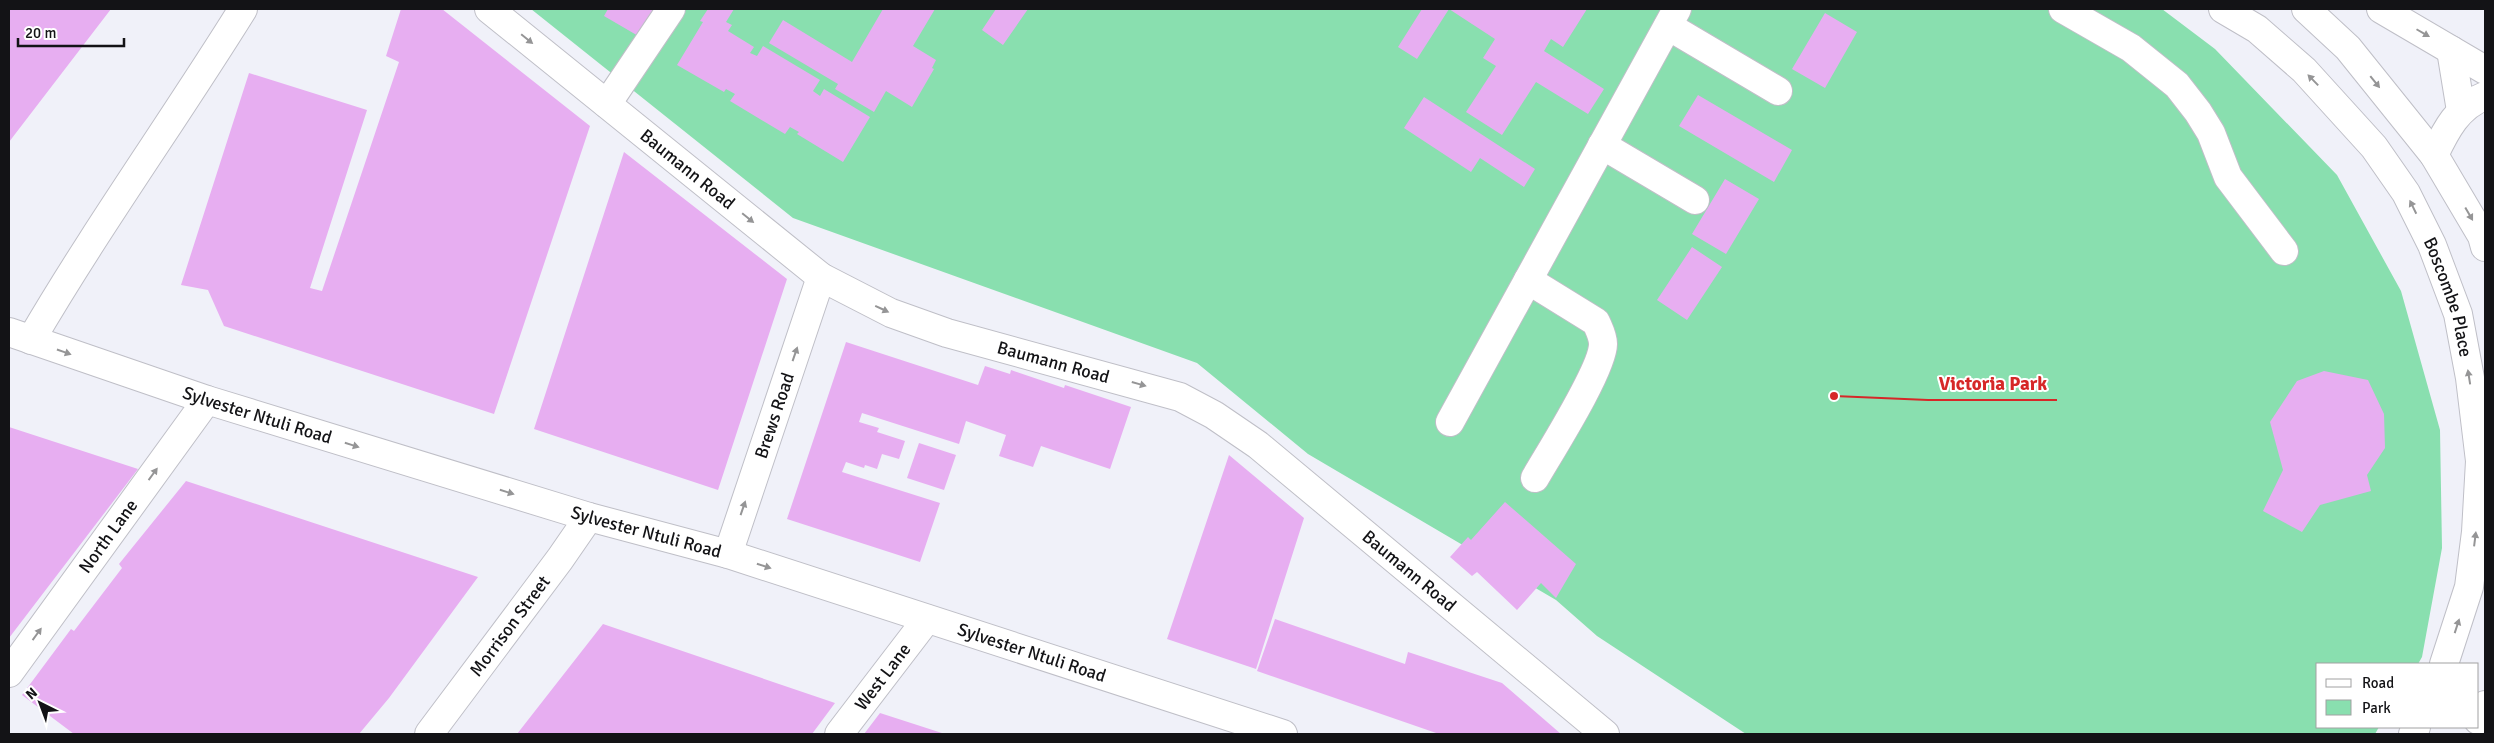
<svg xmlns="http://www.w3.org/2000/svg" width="2494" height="743" font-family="Signika,sans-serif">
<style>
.green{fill:#89dfaf}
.building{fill:#e7aef1}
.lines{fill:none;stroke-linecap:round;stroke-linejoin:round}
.minor-casing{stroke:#bfbfc7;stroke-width:30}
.major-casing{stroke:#bfbfc7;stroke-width:30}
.minor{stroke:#fff;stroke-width:28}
.major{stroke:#fff;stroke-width:28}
.oneway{fill:#959596}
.labels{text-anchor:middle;stroke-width:4;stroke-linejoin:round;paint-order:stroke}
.street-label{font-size:18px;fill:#131316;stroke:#fff}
.leader{fill:none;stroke:#d62828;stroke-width:2}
.callout-dot{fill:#d62828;stroke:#fff;stroke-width:2}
.callout-label{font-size:19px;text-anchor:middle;font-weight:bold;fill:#d62828;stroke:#fff;stroke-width:4;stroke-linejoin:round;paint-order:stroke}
</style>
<rect width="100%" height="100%" fill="#f0f1f9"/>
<path class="green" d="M531,9H2162L2215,49L2337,175L2401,291L2440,430L2442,548L2422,657L2418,664H2318V727H2379L2375,734H1746L1597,636L1556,600L1308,454L1197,363L793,218Z"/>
<path class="building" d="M9,9H111L9,142Z
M401,9H442L590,126L494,414L224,326L208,290L181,285L249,73L367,110L310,288L322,291L399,62L386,56Z
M608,9H657L640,37L604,16Z
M708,9H734L726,22L732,25L728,31L754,47L750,53L757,56L763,46L820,80L813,91L820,96L824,89L870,117L843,162L797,134L799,132L790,127L785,134L730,101L735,94L726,89L724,92L677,65L703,22L700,21Z
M883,9H935L913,46L936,60L932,68L934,69L912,107L886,91L874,112L835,89L838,84L769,43L783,20L852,62Z
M996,9H1028L1003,45L982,30Z
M1422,9H1587L1563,47L1551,39L1544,51L1604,89L1588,114L1536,82L1502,135L1466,112L1496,66L1483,58L1495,39L1449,9L1417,59L1398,47Z
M1825,13L1857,32L1825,88L1792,69Z
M1698,95L1792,150L1774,182L1679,126Z
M1424,97L1535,169L1524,187L1480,158L1471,172L1404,128Z
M624,152L787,279L718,490L534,429Z
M1725,179L1759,199L1726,254L1692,234Z
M1692,247L1722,267L1687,320L1657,300Z
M846,342L978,385L985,366L1010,374L1011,370L1064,388L1065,385L1131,407L1110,469L1041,446L1033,467L999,456L1006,435L966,421L959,444L862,413L859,422L879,428L877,432L905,441L899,459L882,454L877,469L865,465L864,468L846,462L842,472L940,503L920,562L787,519Z
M2324,371L2368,380L2384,414L2385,448L2367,475L2371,491L2320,505L2302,532L2263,511L2283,470L2270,422L2297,381Z
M9,427L138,469L9,638Z
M919,443L956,455L944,490L907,478Z
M1229,455L1304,518L1256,669L1167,639Z
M186,481L478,577L389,698L359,734H74L22,695L71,629L74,631L122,568L119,564Z
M1505,502L1576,564L1556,598L1541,583L1517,610L1477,572L1472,576L1450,557L1468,537L1471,540Z
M1275,619L1405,664L1408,652L1502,683L1561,734H1439L1257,671Z
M603,624L835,703L812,734H517Z
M880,713L945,734H864Z"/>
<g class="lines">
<defs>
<g id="minor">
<path id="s1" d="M489,9L821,277L891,313L947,333L1180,397L1214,415L1258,445L1605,734"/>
<path d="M2063,9L2131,48L2177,85L2198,112L2211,133L2228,177L2284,251"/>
<path id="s2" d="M2223,9L2257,29L2304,70L2374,147L2406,193L2432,245L2458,314L2470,378L2480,461L2476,532L2469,587L2444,664"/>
<path d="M2306,9L2348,48L2434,155L2482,236L2485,247"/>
<path d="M2381,9L2485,70"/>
<path d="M1668,26L1778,91"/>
<path d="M2451,50L2461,111"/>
<path d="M607,104L671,9"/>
<path d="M1602,145L1695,200"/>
<path d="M2434,155C2446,130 2458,106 2485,96"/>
<path d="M1528,280L1596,322C1599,329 1603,336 1603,344C1603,369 1550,452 1535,478"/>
<path d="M31,340C97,227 174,120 243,9"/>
<path d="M1450,422L1677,9"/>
<path id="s3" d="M728,554L821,277"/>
<path id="s4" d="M9,673L207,400"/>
<path d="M2478,720L2485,705"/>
<path id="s5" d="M429,734L560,559L589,517"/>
<path id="s6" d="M839,734L927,619"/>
<path d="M2413,734L2416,727"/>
</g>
<g id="major">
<path id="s7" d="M9,332L207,400L589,517L728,554L1283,734"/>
</g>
</defs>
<use href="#minor" class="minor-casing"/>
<use href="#major" class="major-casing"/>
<use href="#minor" class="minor"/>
<use href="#major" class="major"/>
</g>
<defs><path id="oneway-solid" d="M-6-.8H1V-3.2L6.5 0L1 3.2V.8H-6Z" transform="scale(1.25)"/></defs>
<g class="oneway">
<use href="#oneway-solid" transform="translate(2423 33) rotate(30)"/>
<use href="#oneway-solid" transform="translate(527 39) rotate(39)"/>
<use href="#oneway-solid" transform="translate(2313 80) rotate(-134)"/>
<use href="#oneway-solid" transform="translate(2375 82) rotate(51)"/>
<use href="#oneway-solid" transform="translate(2413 207) rotate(-116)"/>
<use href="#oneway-solid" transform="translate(2469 214) rotate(60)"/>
<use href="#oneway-solid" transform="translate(748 218) rotate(39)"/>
<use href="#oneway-solid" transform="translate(882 309) rotate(25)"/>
<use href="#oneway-solid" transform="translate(64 352) rotate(19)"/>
<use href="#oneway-solid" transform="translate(795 354) rotate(-71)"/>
<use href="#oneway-solid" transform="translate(2469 377) rotate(-99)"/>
<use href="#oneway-solid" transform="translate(1139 384) rotate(16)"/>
<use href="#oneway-solid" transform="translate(352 445) rotate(17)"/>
<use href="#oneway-solid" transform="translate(153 474) rotate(-54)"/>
<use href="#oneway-solid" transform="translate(507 492) rotate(17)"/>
<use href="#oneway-solid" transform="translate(743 508) rotate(-71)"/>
<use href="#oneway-solid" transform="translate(2475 539) rotate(-83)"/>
<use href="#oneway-solid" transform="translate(764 566) rotate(18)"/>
<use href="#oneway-solid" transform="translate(2457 626) rotate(-72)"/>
<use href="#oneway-solid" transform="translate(37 634) rotate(-54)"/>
</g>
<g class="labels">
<g class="street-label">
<text dy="6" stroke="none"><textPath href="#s1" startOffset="255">Baumann Road</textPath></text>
<text dy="6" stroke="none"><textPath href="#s2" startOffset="375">Boscombe Place</textPath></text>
<text dy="6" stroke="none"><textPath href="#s1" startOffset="675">Baumann Road</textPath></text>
<text dy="6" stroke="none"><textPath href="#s7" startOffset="262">Sylvester Ntuli Road</textPath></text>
<text dy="6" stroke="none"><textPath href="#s3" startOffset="146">Brews Road</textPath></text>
<text dy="6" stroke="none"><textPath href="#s7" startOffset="668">Sylvester Ntuli Road</textPath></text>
<text dy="6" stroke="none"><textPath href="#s4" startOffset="169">North Lane</textPath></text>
<text dy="6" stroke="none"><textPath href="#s1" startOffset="1095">Baumann Road</textPath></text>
<text dy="6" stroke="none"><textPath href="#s5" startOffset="135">Morrison Street</textPath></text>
<text dy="6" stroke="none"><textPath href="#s7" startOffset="1072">Sylvester Ntuli Road</textPath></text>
<text dy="6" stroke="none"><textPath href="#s6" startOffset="72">West Lane</textPath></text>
</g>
</g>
<path class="leader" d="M1834 396L1928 400H2057"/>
<circle class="callout-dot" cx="1834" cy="396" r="5"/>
<g class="callout-label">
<text x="1993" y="390">Victoria Park</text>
</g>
<rect width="2494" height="743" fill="none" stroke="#131316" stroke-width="20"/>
<rect x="2316" y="663" width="162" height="65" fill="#ffffff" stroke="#a1a1a2"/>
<rect x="2326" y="679" width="25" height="8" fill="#ffffff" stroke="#a1a1a2"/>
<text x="2362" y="688" font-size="15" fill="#131316">Road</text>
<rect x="2326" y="700" width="25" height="15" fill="#89dfaf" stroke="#a1a1a2"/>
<text x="2362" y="713" font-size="15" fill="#131316">Park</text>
<g transform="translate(40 703) rotate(318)" stroke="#ffffff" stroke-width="4" paint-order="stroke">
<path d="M0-4L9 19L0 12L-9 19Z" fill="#131316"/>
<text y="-8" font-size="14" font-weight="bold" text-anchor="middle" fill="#131316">N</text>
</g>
<path d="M18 38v8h106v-8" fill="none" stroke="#131316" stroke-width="2.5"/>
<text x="25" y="38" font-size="15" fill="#131316" stroke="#ffffff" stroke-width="4" paint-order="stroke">20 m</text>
</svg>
